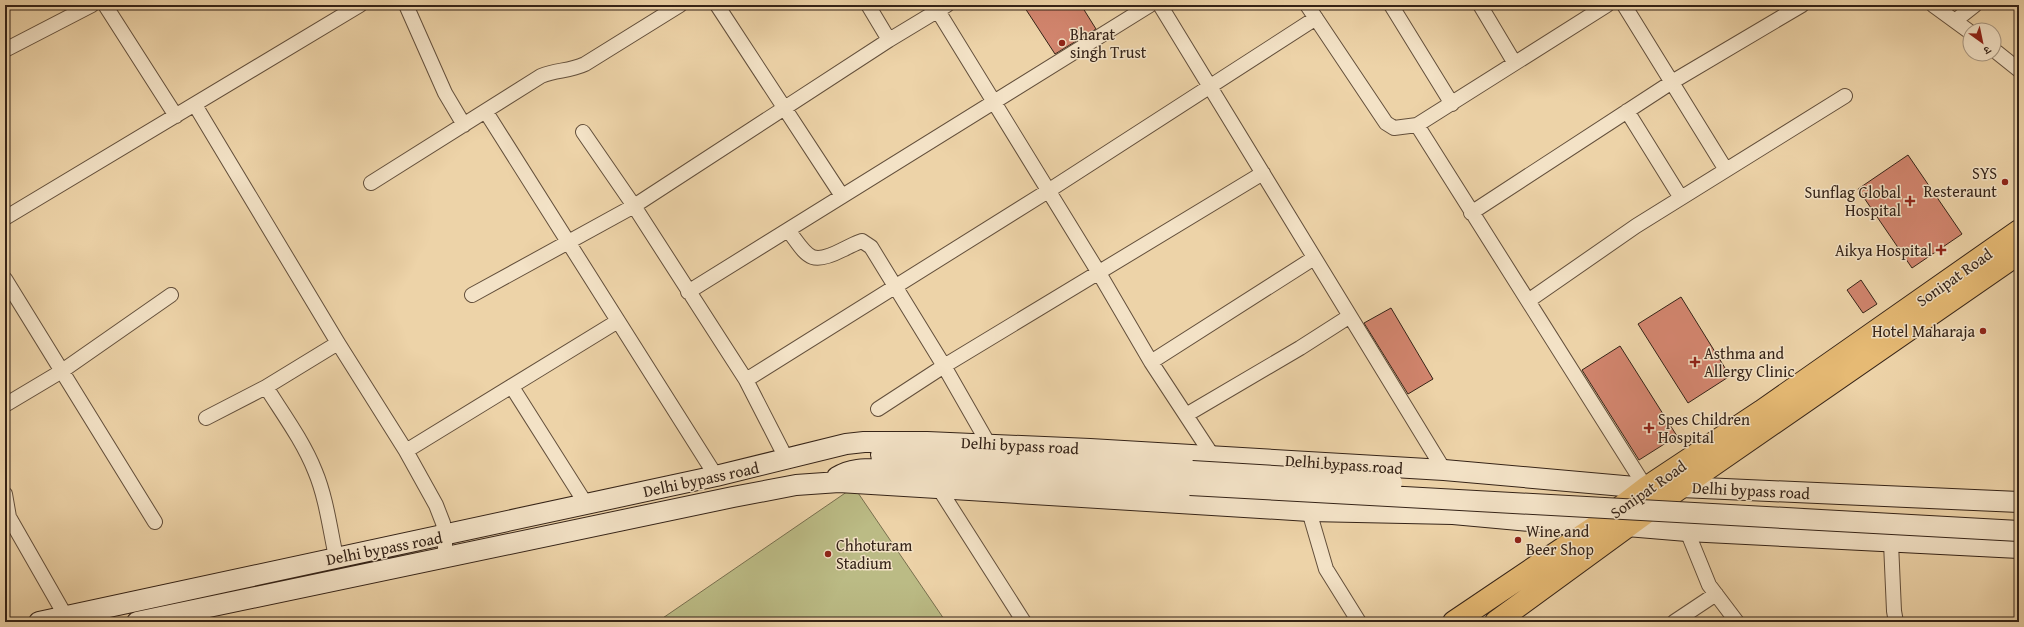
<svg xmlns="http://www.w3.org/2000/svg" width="2024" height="627" font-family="'Gentium Book Plus','Noto Serif Devanagari',serif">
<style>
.green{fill:#bbbb85;stroke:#786f4e}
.building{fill:#d2856e;stroke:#352317}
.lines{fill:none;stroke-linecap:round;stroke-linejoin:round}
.street-casing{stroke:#634f3b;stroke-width:16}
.secondary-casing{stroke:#352317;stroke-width:22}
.primary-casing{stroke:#352317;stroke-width:24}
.street{stroke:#f3e2c6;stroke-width:14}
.secondary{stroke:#f3e2c6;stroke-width:20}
.primary{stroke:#e6ba74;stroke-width:22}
.secondary-bridge-casing{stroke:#352317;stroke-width:22;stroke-linecap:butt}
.secondary-bridge{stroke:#f3e2c6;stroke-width:20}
.poi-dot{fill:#8f2418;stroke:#f3e2c6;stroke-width:1.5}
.labels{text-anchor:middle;stroke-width:3;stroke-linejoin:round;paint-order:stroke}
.poi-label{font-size:16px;fill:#352317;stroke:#f3e2c6;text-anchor:start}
.street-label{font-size:16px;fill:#352317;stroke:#f3e2c6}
</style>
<rect width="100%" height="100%" fill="#edd3a8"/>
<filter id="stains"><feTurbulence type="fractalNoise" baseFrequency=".005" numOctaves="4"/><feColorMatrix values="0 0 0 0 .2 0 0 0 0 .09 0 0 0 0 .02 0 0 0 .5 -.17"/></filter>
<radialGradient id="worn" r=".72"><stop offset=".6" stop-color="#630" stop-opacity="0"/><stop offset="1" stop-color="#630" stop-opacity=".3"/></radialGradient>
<path class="green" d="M854,487L946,622H657Z"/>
<path class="building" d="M1023,5H1081L1096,29L1055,54Z
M1908,155L1962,234L1912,268L1858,189Z
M1861,280L1877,304L1863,313L1847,290Z
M1681,297L1730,376L1688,403L1638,324Z
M1391,308L1433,379L1408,394L1364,323Z
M1620,346L1677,436L1639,460L1582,370Z"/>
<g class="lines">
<defs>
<path id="street" d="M105,5L176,116
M406,5L445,93L464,125
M717,5L842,196
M868,5L889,40
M1160,5L1444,470
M1307,5L1386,123L1394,128L1417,125L1607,5
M1391,5L1452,104
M1480,5L1514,62
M1624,5L1726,170
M1933,5L1970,32
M938,11L1099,273L1151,362L1212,455
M1956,20L1975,5
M5,50L92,5
M1994,50L2019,70
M195,105L338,343L406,451L436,505L443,523L445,535V558
M1627,111L1681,198
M486,112L716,476
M1417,125L1646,488
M583,132L634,206L746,380L787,460
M371,183L541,76C557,69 568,72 585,64L680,5
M1471,213L1672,82L1802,5
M5,218L360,5
M788,230C807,255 809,267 842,250C849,247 855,243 862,241L871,247L944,366L988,443
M5,279L155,522
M688,292L1150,5
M472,295L634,206L889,40L947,5
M1528,301L1636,226L1845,96
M1151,362L1314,258
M746,380L1048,191L1316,18
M266,387C283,414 303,441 315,471C326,497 330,529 336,557
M512,387L586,504
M5,405L62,371L171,295
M878,409L944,366L1263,173
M1186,415L1300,348L1350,316
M206,418L266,387L338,343
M406,451L618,321
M938,487L1024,622
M5,494L9,517L69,622
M1309,511L1326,569L1359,622
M1687,531L1709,585L1737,622
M1891,543L1894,611L1896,622
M1674,622L1716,594"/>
<path id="secondary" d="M881,455L923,456L1192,471
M837,477C852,468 867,469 884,469L1190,485
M39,622L716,476L846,444L864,442H927L1090,449L1444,470L1646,488L1681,487L2019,502
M137,622L733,497L796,485L839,482L1309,511L1453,514L1595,527L1627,526L1687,531L2019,548"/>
<path id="primary" d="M1454,622L1595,527L1646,488L1762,411L2019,231
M1496,622L1681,487L2019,253"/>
</defs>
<use href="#street" class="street-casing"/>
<use href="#secondary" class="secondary-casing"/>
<use href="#primary" class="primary-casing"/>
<use href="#street" class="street"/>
<use href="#secondary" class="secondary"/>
<use href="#primary" class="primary"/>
<defs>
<path id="secondary-bridge" d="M1192,471L1392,483
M1190,485L2019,531"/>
</defs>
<use href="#secondary-bridge" class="secondary-bridge-casing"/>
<use href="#secondary-bridge" class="secondary-bridge"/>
</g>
<g class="poi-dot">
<circle cx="1062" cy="43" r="4"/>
<circle cx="2005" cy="182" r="4"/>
<path d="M1908 195h4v4h4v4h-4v4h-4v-4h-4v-4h4z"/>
<path d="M1939 244h4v4h4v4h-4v4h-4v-4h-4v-4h4z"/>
<circle cx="1983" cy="331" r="4"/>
<path d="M1693 356h4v4h4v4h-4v4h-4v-4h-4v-4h4z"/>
<path d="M1647 422h4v4h4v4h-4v4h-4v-4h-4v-4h4z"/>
<circle cx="1518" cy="540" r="4"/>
<circle cx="828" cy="554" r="4"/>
</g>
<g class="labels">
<g class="poi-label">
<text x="1070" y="40">Bharat<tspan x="1070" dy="18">singh Trust</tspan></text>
<text x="1997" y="179" text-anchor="end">SYS<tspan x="1997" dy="18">Resteraunt</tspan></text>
<text x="1901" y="198" text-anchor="end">Sunflag Global<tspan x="1901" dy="18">Hospital</tspan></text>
<text x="1932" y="256" text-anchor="end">Aikya Hospital</text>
<text x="1975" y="337" text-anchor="end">Hotel Maharaja</text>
<text x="1704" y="359">Asthma and<tspan x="1704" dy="18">Allergy Clinic</tspan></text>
<text x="1658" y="425">Spes Children<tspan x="1658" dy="18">Hospital</tspan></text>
<text x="1526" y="537">Wine and<tspan x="1526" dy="18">Beer Shop</tspan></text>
<text x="836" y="551">Chhoturam<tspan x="836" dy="18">Stadium</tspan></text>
</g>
<g class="street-label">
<text transform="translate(1954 277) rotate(-35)" y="6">Sonipat Road</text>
<text transform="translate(1020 445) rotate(3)" y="6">Delhi bypass road</text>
<text transform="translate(1344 464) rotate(4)" y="6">Delhi bypass road</text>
<text transform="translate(701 479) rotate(-12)" y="6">Delhi bypass road</text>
<text transform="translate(1648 489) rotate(-35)" y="6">Sonipat Road</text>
<text transform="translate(1751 490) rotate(3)" y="6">Delhi bypass road</text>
<text transform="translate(384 548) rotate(-11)" y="6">Delhi bypass road</text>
</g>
</g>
<rect width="2024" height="627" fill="none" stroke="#edd3a8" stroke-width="20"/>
<rect x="6" y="6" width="2012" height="615" fill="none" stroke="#352317" stroke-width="2"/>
<rect x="10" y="10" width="2004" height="607" fill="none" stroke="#352317"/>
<g transform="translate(1982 42) rotate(147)"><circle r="19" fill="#f3e2c6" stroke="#a79680"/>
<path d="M0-3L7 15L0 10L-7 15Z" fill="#8f2418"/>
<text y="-6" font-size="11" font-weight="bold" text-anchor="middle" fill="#352317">उ</text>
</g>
<rect width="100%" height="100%" filter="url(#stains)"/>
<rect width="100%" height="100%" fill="url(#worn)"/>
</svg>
